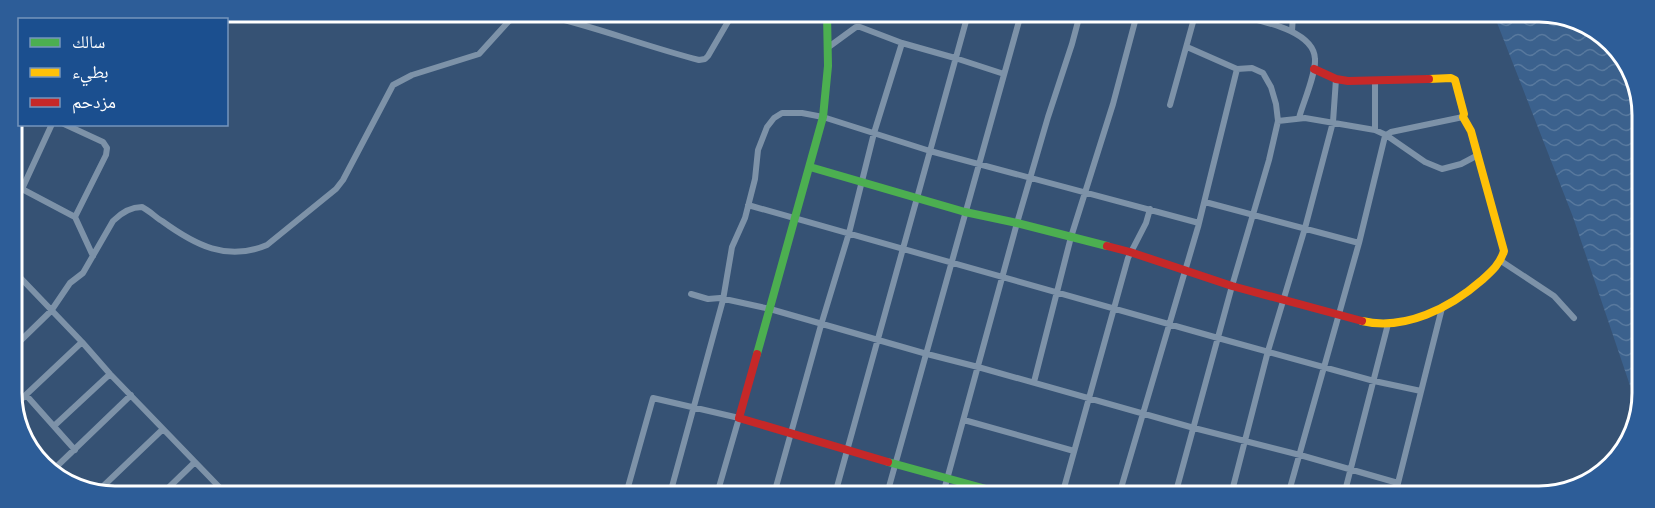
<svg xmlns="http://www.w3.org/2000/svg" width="1655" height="508" font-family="Mulish,'Noto Naskh Arabic',sans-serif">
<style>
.water{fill:url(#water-waves)}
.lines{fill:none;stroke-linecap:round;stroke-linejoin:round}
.street{stroke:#7d92a8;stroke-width:6}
.fast{stroke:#4caf50;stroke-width:8}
.slow{stroke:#ffc107;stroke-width:8}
.jam{stroke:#c62828;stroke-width:8}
.rim{fill:none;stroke:#fff;stroke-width:3}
</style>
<defs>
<pattern id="water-waves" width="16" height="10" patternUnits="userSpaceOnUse" patternTransform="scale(1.5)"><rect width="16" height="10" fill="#3b618d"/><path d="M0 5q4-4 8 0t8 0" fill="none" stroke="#58799e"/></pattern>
</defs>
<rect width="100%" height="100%" fill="#365274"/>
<path class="water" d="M1494,15H1566L1613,42L1641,95L1640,415L1573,217Z"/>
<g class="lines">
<path class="street" d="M536,13C592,25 644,46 699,60L705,59L708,56L729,20L735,13
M1238,15C1260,21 1314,30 1315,59C1316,74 1303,103 1299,118
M107,20L112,13
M1292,31L1293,15
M830,46L856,27H860L902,43L955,58L1004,74
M1375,81V130
M1170,105L1195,15
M1278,121L1305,118L1375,130L1386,135L1425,162L1442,169L1461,164L1478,155
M52,124L22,189L75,217L93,256
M64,124L103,142L107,148L106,155L75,217
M1205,202L1359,243
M748,205L1218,338L1374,381L1421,391
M1501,261L1554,296L1574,318
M13,270L82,342L110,374L225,493
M13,289L22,280
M691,294L708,299L720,298L770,309L927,354L978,367L1194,428L1300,455L1398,483
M14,347L51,311L70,283L83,273L113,221C121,213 130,207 142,207C150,211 155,217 162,221C195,245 227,262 267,245L336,189L343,180L393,85L412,75L479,54L509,21L523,14L532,13
M1034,382L1071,237L1113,104L1137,14
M26,395L75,450
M14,406L82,342
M964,420L1074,451
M54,426L110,374
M52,471L131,395
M96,493L163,429
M163,493L195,462
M626,494L653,398L739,418L717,494
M670,494L723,300L732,247L745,218L755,179L758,150L767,127L774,118L782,113H802L823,117L930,151L1199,223
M774,494L821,325L849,233L874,133L902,43
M835,494L968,14
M887,494L1021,14
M943,494L1017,223L1048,117L1072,44L1080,14
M1062,495L1128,258L1146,223L1150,209
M1119,495L1198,227L1237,69
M1175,495L1232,286L1269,160L1278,121L1276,104L1271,87L1263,73L1252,68L1237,69L1187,47
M1231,495L1268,351L1305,228L1333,122L1336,79
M1288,495L1359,243L1385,136L1391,132L1463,117
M1344,495L1388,324
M1395,495L1442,308"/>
<path class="fast" d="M810,167L965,212L1017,223L1107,246
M757,354L823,117L828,66L827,14
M888,462L1008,495"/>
<path class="slow" d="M1362,321C1405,331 1450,308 1482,280C1492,271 1500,264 1504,251L1471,131L1463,117L1464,114L1455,80L1451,78L1429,79"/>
<path class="jam" d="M1314,69L1336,79L1348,81L1429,79
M1107,246L1130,252L1232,286L1362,321
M757,354L739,418L888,462"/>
</g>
<path d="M0 0H1655V508H0ZM115 22H1539A93 93 0 0 1 1632 115V393A93 93 0 0 1 1539 486H115A93 93 0 0 1 22 393V115A93 93 0 0 1 115 22Z" fill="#2d5d98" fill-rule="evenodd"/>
<path class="rim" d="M115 22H1539A93 93 0 0 1 1632 115V393A93 93 0 0 1 1539 486H115A93 93 0 0 1 22 393V115A93 93 0 0 1 115 22Z"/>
<rect x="18" y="18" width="210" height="108" fill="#1b4f8f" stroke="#7695bc" stroke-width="1.5"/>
<rect x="30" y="38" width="30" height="9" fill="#4caf50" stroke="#7695bc" stroke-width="1.5"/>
<text x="72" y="48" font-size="18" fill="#ffffff">سالك</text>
<rect x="30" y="68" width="30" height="9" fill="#ffc107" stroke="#7695bc" stroke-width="1.5"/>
<text x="72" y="78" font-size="18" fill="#ffffff">بطيء</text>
<rect x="30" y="98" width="30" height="9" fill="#c62828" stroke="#7695bc" stroke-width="1.5"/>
<text x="72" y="108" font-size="18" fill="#ffffff">مزدحم</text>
</svg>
